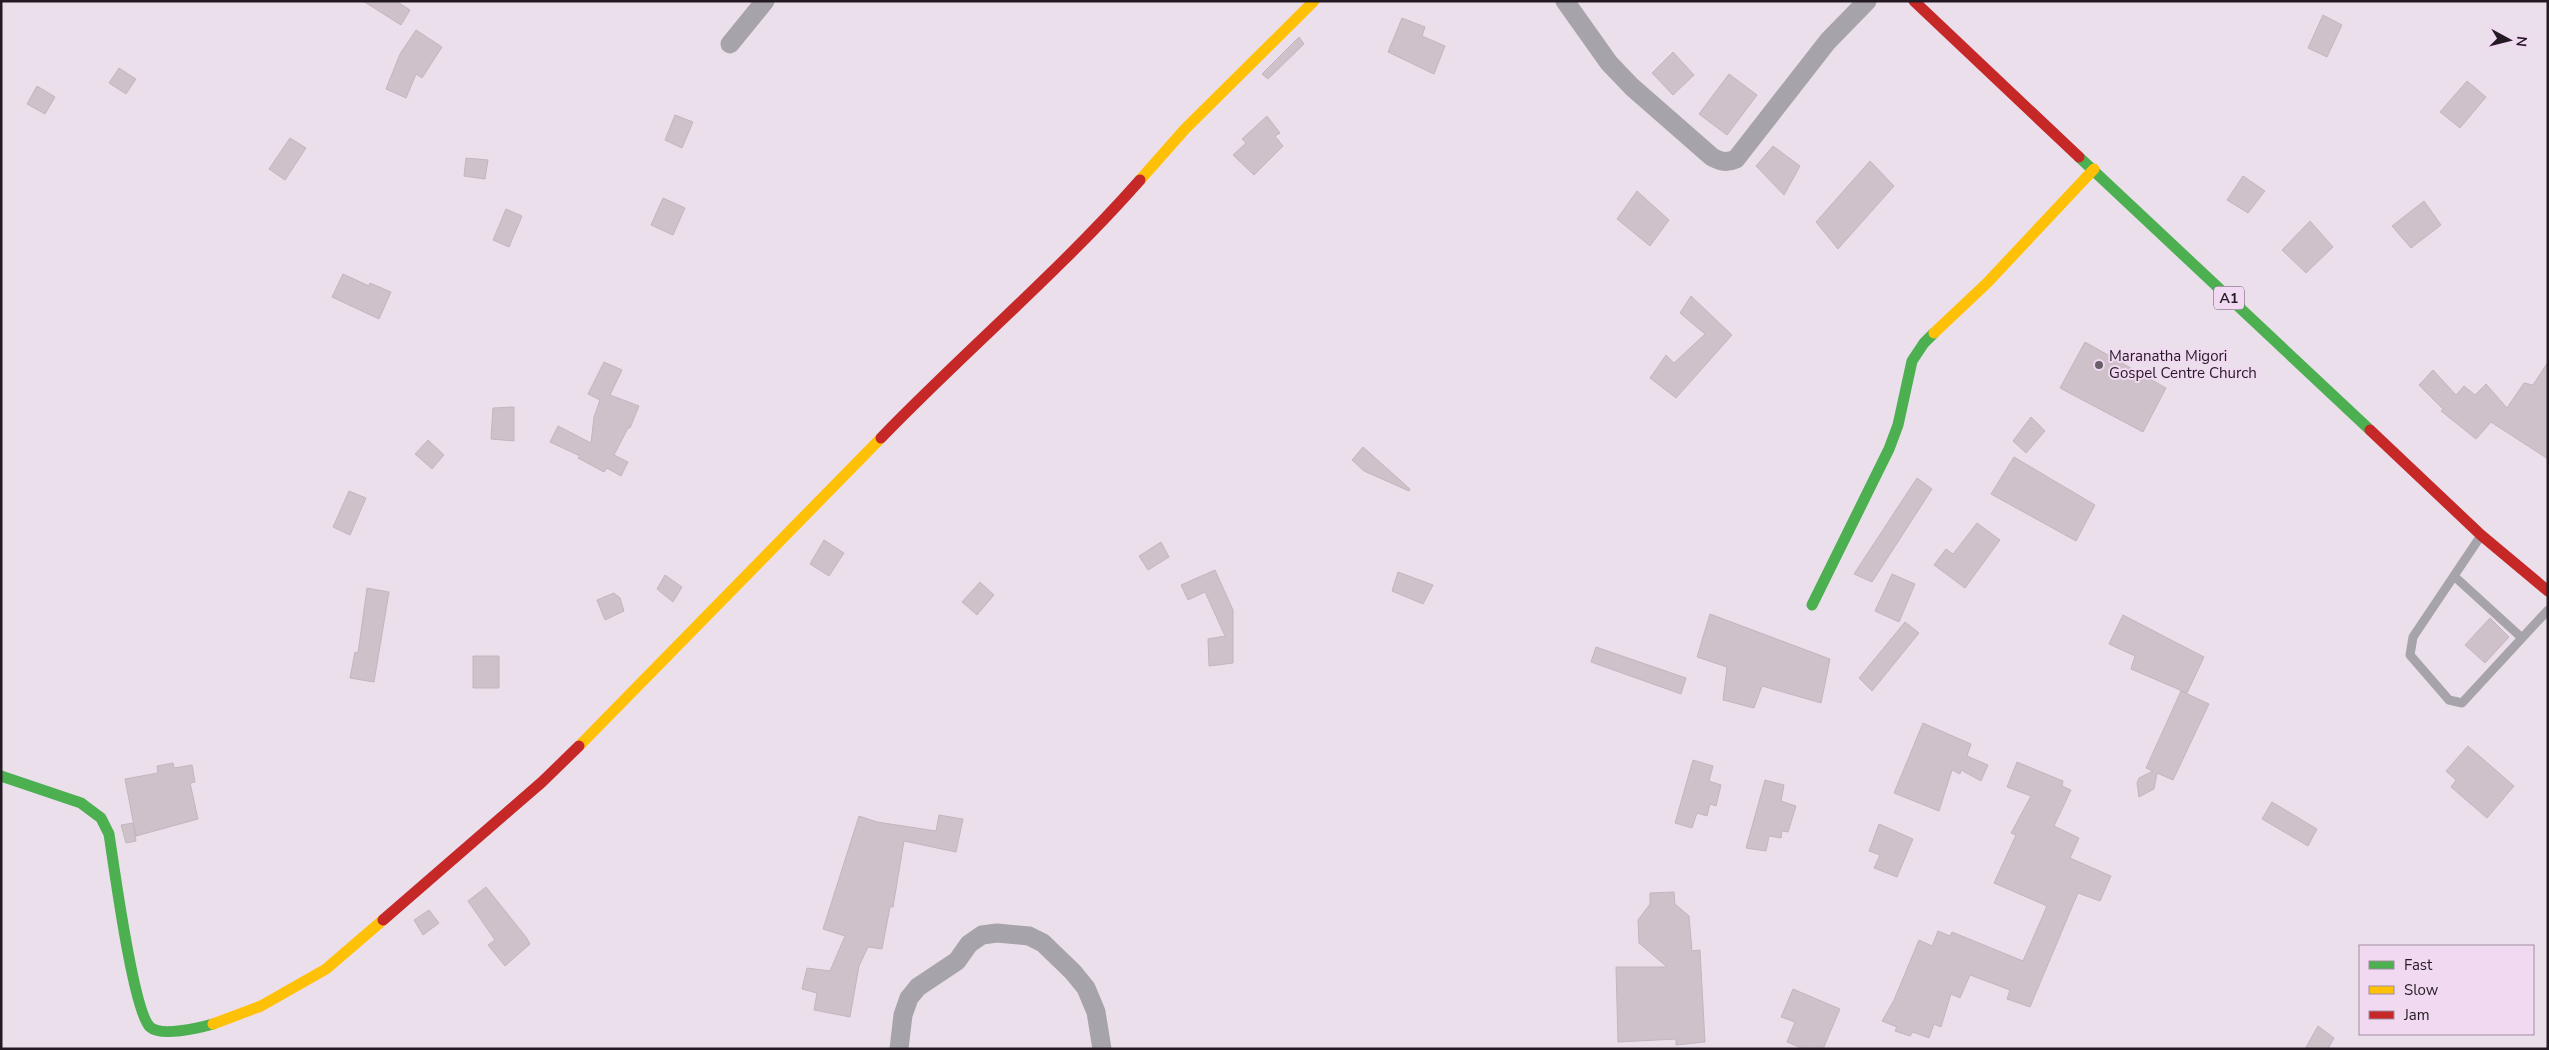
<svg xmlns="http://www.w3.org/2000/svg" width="2549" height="1050" font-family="'Nunito Sans',sans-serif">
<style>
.building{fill:#cec1ca;stroke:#c2b6be}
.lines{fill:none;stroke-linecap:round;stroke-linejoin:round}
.lane{stroke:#a6a3ab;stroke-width:9}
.street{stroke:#a6a3ab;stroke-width:19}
.fast{stroke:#4caf50;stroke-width:11}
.slow{stroke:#ffc107;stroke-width:11}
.jam{stroke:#c62828;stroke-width:11}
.poi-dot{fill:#695f69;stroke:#f2d9f2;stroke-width:2}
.labels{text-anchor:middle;stroke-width:4;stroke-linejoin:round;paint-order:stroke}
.shield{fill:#f2d9f2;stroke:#615361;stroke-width:1}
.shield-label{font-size:14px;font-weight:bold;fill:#231a23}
.poi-label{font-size:15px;fill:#231a23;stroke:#f2d9f2;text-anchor:start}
</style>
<rect width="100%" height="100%" fill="#ecdfec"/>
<path class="building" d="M363,1H396L410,10L401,25Z
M2323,15L2342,25L2327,57L2308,48Z
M1402,18L1425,27L1422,36L1445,46L1434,74L1388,52Z
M416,30L442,47L422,78L416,74L406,98L386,89L400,54Z
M1299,37L1304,44L1268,79L1262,74Z
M1673,52L1694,75L1673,95L1652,73Z
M119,68L136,79L126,94L109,83Z
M1729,74L1757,95L1727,135L1699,114Z
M2467,81L2486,97L2460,128L2440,112Z
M37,86L55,97L45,114L27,104Z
M675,115L693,122L682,148L665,140Z
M1267,116L1280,133L1275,136L1283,146L1254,175L1233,155L1246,143L1242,139Z
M290,138L306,148L285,180L269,169Z
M1773,146L1800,166L1784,195L1756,166Z
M466,158L488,160L485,179L464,176Z
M1870,161L1894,186L1838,249L1816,222Z
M2243,176L2265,191L2248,213L2227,200Z
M1637,191L1669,220L1650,246L1617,219Z
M663,198L685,208L673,235L651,225Z
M2424,201L2441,225L2411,248L2392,226Z
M506,209L522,216L509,247L493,240Z
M2310,221L2333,247L2306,273L2282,250Z
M343,274L369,286L370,283L391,292L379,319L332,297Z
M1691,296L1732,335L1676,398L1650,378L1666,355L1674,363L1705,334L1680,313Z
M2085,342L2166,388L2143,432L2060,388Z
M604,362L622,370L610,395L639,406L630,428H628L614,455L628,462L621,476L607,468L604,472L578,458L580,456L550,442L558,426L591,443L594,417L600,400L588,394Z
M2548,362V459L2491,422L2476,439L2441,411L2443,409L2419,385L2433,370L2456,395L2464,386L2475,395L2486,384L2507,408L2524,383L2533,385Z
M514,407V441L491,439L493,408Z
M2031,417L2045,431L2026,453L2013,441Z
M428,440L444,455L432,469L415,454Z
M1363,447L1410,489L1409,491L1364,471L1352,460Z
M2014,457L2095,505L2076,541L1991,494Z
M1917,478L1932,489L1872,582L1854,574Z
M349,491L366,498L350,535L333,527Z
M1977,523L2000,540L1965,588L1934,565L1946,549L1953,554Z
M824,540L844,553L829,576L810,564Z
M1161,542L1169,557L1148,570L1139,556Z
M1215,570L1233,610V663L1209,666L1208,639L1225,636L1205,592L1188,600L1181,585Z
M1398,572L1433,585L1423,604L1392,591Z
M1892,574L1915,584L1899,622L1875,611Z
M665,575L682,587L673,602L657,589Z
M980,582L994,595L977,615L962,602Z
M367,588L389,592L374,682L350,678L355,652L358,653Z
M614,593L620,598L624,611L605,620L597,600Z
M1710,614L1830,659L1821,703L1762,686L1754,708L1723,700L1727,667L1697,657Z
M2123,615L2204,657L2187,693L2131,669L2135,656L2109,644Z
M2490,618L2509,637L2485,663L2465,645Z
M1905,622L1919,633L1872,691L1859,678Z
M1596,647L1686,678L1681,694L1591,662Z
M473,656H499V688H473Z
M2181,691L2209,704L2173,780L2157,773L2154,789L2139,797L2137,783L2139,778L2153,771L2146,768Z
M1923,723L1971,744L1967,756L1988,765L1981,781L1961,770L1960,774L1952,770L1939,811L1894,793Z
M2468,746L2514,786L2487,818L2451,787L2456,780L2446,771Z
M1693,760L1713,766L1709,781L1721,785L1716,806L1710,804L1707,816L1697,813L1692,828L1675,823Z
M2017,762L2063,781L2062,786L2071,790L2054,826L2079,838L2070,858L2111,876L2100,901L2078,893L2030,1007L2007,999L2010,990L1970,975L1960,998L1951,994L1941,1027L1934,1024L1929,1038L1913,1032L1910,1036L1895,1031L1897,1027L1882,1021L1894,1000L1919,940L1932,946L1938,931L1950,936L1952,932L2023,961L2047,906L1994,883L2016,835L2011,833L2031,796L2007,787Z
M173,763L174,768L192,765L195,782L190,783L198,819L136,836L125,779L158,773L157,766Z
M1765,780L1784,785L1781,801L1796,806L1788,832L1782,831L1781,838L1769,836L1766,851L1746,848Z
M2272,802L2317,829L2308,846L2262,819Z
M939,815L963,819L956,852L904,841L893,907H890L882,949L868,947L859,966L850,1017L814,1010L817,993L802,989L807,968L830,971L845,936L823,929L859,816L877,822L936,831Z
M133,823L136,841L126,843L121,825Z
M1879,824L1913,839L1897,877L1874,868L1880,855L1869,851Z
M486,887L526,937L530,944L505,966L488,945L495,940L468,901Z
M1674,892L1675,904L1689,916L1692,951L1700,950L1705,1042L1676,1045V1039L1618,1042L1616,967H1667L1639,943L1638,920L1650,904V893Z
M429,910L439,923L423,935L414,920Z
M1793,989L1840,1009L1823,1049H1804L1787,1042L1795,1022L1781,1017Z
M2318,1026L2334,1038L2328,1049H2305Z"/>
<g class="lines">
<path class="lane" d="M2480,537L2413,637L2410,655L2449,700L2462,703L2548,610
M2454,576L2522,638"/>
<path class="street" d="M1565,1L1609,63L1632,87L1712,157C1721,162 1727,163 1736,159L1828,41L1867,1
M730,44L765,1
M899,1049L903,1015L909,998L918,987L957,961L969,944L982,935L997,933L1029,936L1043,943L1073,972L1086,988L1096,1012L1102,1049"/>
<path class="fast" d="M2079,157L2370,430
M1812,605L1889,449L1898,425L1912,361L1924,343L1934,333
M1,776L81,803L101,818L109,834C114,866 133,1011 150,1027C161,1037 199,1028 213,1024"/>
<path class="slow" d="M1140,180L1185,129L1314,1
M1934,333L1987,283L2094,169
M579,746L881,438
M213,1024L261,1006L326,969L383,920"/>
<path class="jam" d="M1914,1L2079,157
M2370,430L2481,535L2548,591
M881,438C966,350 1059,272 1140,180
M383,920L542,782L579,746"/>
</g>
<circle class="poi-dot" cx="2099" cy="365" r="5"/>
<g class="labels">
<rect class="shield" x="2214" y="286.5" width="30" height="23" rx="4"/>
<g class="shield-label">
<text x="2229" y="303">A1</text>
</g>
<g class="poi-label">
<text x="2109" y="361">Maranatha Migori<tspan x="2109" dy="17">Gospel Centre Church</tspan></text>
</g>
</g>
<rect width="2549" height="1050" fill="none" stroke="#231a23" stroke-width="5"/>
<rect x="2359" y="945" width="175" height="90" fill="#f2d9f2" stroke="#9f8d9f"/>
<rect x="2369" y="961" width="25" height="8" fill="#4caf50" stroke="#9f8d9f"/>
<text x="2404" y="970" font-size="15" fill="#231a23">Fast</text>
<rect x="2369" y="986" width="25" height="8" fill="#ffc107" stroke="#9f8d9f"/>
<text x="2404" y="995" font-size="15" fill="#231a23">Slow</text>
<rect x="2369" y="1011" width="25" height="8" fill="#c62828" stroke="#9f8d9f"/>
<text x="2404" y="1020" font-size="15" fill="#231a23">Jam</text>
<g transform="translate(2509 40) rotate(97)" stroke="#f2d9f2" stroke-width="4" paint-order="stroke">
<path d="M0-4L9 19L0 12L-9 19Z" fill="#231a23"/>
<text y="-8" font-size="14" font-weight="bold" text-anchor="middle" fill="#231a23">N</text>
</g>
</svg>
